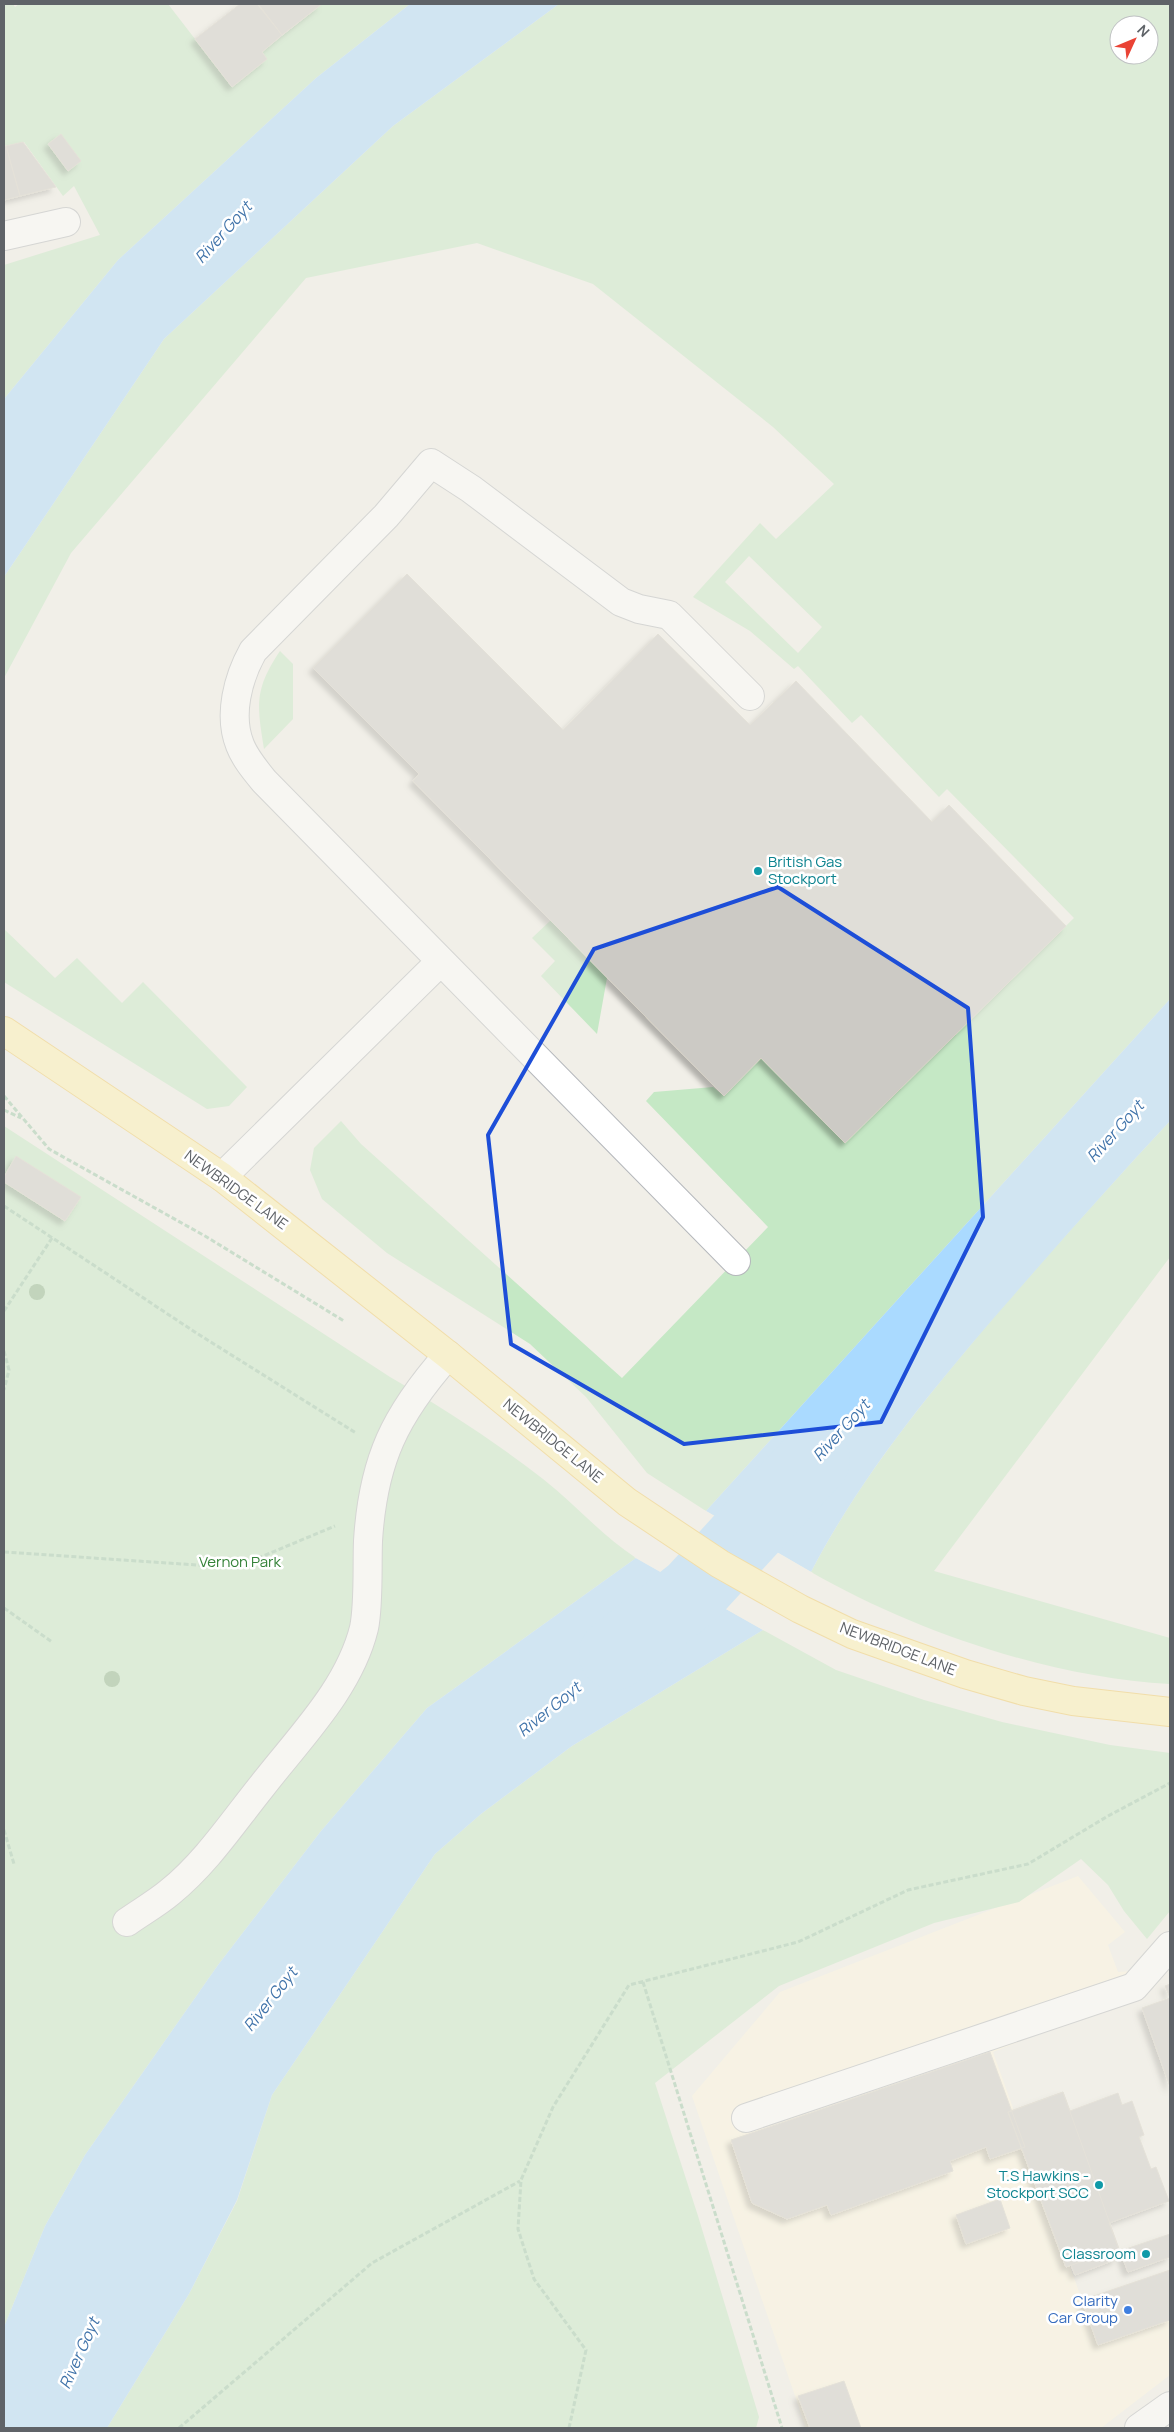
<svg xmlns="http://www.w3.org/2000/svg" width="1174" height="2432" font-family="Manrope,sans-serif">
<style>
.commercial{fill:#fef7e0}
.green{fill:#c5e8c5;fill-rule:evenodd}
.water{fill:#aadaff}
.pier{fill:#f1efe8}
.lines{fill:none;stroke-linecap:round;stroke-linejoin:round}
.river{stroke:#aadaff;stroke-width:72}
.building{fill:#cccac5;stroke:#d6d1c6;filter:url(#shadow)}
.minor-casing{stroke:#b5b8bc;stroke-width:30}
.major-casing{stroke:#f2c960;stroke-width:30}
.path{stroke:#9cc7a9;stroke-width:3;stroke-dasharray:5 2.5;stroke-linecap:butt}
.minor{stroke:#fff;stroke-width:28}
.major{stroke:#fff2af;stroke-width:28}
.tree{fill:#89b387}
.marked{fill:none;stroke:#1d4ed8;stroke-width:4;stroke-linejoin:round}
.culture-dot{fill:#0f9aa8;stroke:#fff;stroke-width:2}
.shop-dot{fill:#3f7fe0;stroke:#fff;stroke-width:2}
.labels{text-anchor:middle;stroke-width:5;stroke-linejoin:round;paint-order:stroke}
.culture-label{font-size:15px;fill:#0d838f;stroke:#fff;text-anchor:end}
.street-label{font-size:15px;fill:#5f6368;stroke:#fff}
.park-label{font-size:15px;fill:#348238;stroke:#fff}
.shop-label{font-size:15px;fill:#366cbe;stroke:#fff;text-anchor:end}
.water-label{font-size:16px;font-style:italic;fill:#4174aa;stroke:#fff}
</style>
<defs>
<filter id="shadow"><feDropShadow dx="-4.5" dy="4.5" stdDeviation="2.5" flood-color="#0004"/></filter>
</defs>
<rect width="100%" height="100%" fill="#f1efe8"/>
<path class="commercial" d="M1078,1876L1125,1932L1108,1945L1118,1972L1132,1971L1139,1995L993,2052L1082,2300L1170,2270V2375L1101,2428H806L692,2096L780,1992Z"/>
<path class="green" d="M4,4H13L15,7L19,4H168L232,87L267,59L262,52L322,4H410L316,78L118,260L4,399V265L100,235L74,186L63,196L24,142L4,146Z
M559,4H1170V999L706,1511L647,1473L586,1397L530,1344L387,1253L322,1199L310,1170L314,1148L341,1121L361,1144L622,1378L768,1227L646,1101L654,1092L713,1087L724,1096L761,1058L845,1143L1074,918L947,789L939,797L861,715L852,723L798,666L794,669L750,631L693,597L760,523L776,539L834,484L773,427L593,284L477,243L306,278L71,553L4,678V577L164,339L393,126ZM1119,25H1149V55H1119ZM749,556L822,627L798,653L725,582Z
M280,651L293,664V719L264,749C257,705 254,690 280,651Z
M551,920L607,978L597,1034L541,976L555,961L532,938Z
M4,929L55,978L77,958L122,1003L143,982L247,1087L229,1106L207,1109L4,982Z
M1170,1121V1257L934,1571L1170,1638V1684C1051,1678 914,1631 811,1572C861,1476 931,1391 1001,1309C1056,1246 1112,1183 1170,1121Z
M4,1126L390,1377C443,1408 494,1441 543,1479C575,1504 601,1535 636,1558L427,1708L321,1831L218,1965L85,2155L45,2226L4,2327Z
M763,1630L836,1670L924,1700L1002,1722L1110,1745L1170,1753V1911L1147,1939L1124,1911L1108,1885L1081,1859L1019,1902L934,1923L779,1986L655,2083L698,2216L759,2417L756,2428H107L189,2294L237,2201L272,2095L435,1854L481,1814L572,1746Z"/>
<path class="water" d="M410,4H559L393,126L164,339L4,577V399L118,260L316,78Z
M1170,999V1121C1114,1181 1060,1242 1006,1304C934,1387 862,1474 811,1572L706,1511Z
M636,1558L763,1630L572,1746L481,1814L435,1854L272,2095L237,2200L189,2294L107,2428H4V2327L45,2226L85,2155L218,1965L321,1831L427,1708Z"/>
<path class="pier" d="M704,1510L706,1511L813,1573L810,1574L704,1513Z
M637,1556L764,1628L765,1631L634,1557Z"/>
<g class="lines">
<path class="river" d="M615,1654L693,1592L814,1460"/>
</g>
<path class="building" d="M240,4H257L282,35L262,52L267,59L232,87L195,39Z
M260,4H322L282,35L259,5Z
M61,134L81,161L68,171L48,144Z
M23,142L56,187L20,196L6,146Z
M4,146H6L20,196L4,200Z
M407,574L563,730L658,634L750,725L796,681L932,822L949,805L1066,926L845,1143L761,1058L724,1096L413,781L419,774L313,668Z
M16,1156L81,1197L65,1221L4,1182V1177Z
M1170,1984V2087L1142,2008L1170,1998L1165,1986Z
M990,2052L1025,2147L990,2159L986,2147L950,2161L953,2171L831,2215L827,2205L787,2219L752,2203L731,2140Z
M1063,2092L1070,2111L1118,2093L1122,2105L1132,2101L1144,2135L1139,2137L1151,2169L1156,2167L1169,2201L1109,2223L1119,2249L1115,2251L1117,2259L1075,2275L1071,2265L1066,2267L1008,2112Z
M1063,2092L1119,2249L1066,2267L1008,2112Z
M1000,2199L1010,2228L966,2244L956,2215Z
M1170,2234V2257L1128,2272L1120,2251Z
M1170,2270V2320L1098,2345L1082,2300Z
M844,2381L861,2428H810L798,2396Z"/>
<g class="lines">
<defs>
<path id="minor" d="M4,236L66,222
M222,1177L441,961
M736,1261L264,781C255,770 245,758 240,745C228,715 238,678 253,651L386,516L431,463L471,489L621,602L639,609L669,615L750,696
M127,1922C141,1912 157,1903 170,1892C206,1863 233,1822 262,1786C299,1738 349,1689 364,1628C369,1604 367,1567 368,1541C373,1460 395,1415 448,1355
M746,2118L1134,1987L1170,1946
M1139,2428L1170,2406"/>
<path id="major" d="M4,1031L222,1177L448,1355L627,1502L720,1564L800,1609L852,1634L965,1674L1024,1691L1073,1701L1170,1712"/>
</defs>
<use href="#minor" class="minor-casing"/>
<use href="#major" class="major-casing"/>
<path class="path" d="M4,1096L49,1149L205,1236L344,1321
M4,1110L21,1118
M4,1206L198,1334L356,1433
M4,1311L52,1238
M4,1351L9,1370L4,1390
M4,1552L212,1566L256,1559L335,1526
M4,1608L52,1642
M4,1830L14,1864
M643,1982L782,2428
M179,2428L372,2263L520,2181
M569,2428L586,2350L534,2279L518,2229L521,2180L553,2107L629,1985L798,1942L908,1890L1028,1864L1108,1816L1170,1783"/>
<use href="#minor" class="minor"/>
<use href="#major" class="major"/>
</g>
<g class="tree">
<circle cx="37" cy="1292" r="8"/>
<circle cx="112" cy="1679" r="8"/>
</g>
<path d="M0 0H1174V2432H0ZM778,887L968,1008L983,1217L881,1422L684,1444L511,1344L488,1135L594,949Z" fill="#f1efe8" fill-opacity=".55" fill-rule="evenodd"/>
<path class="marked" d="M778,887L968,1008L983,1217L881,1422L684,1444L511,1344L488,1135L594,949Z"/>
<g class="culture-dot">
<circle cx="758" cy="871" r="5"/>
<circle cx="1099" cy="2185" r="5"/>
<circle cx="1146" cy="2254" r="5"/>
</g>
<circle class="shop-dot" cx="1128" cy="2310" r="5"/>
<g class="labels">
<g class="culture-label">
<text x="768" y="867" text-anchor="start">British Gas<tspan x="768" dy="17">Stockport</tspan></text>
<text x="1089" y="2181">T.S Hawkins -<tspan x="1089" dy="17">Stockport SCC</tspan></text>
<text x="1136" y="2259">Classroom</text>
</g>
<g class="street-label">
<text transform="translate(236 1190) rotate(36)" y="5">NEWBRIDGE LANE</text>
<text transform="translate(553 1441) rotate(39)" y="5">NEWBRIDGE LANE</text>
<text transform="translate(898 1649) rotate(21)" y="5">NEWBRIDGE LANE</text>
</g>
<g class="park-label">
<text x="240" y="1567">Vernon Park</text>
</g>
<g class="shop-label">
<text x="1118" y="2306">Clarity<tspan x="1118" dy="17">Car Group</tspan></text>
</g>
<g class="water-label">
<text transform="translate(223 232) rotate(-48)" y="6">River Goyt</text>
<text transform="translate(1115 1131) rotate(-48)" y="6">River Goyt</text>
<text transform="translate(841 1430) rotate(-48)" y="6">River Goyt</text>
<text transform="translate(549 1709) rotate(-39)" y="6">River Goyt</text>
<text transform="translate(270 1999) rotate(-52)" y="6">River Goyt</text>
<text transform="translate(79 2353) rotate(-66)" y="6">River Goyt</text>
</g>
</g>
<rect width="1174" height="2432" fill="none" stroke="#5f6368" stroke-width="10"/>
<g transform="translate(1134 40) rotate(46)"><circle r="24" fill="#ffffff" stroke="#bfc1c3"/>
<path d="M0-4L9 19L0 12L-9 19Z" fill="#ea4335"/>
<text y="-8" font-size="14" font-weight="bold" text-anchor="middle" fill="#5f6368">N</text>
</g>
</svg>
